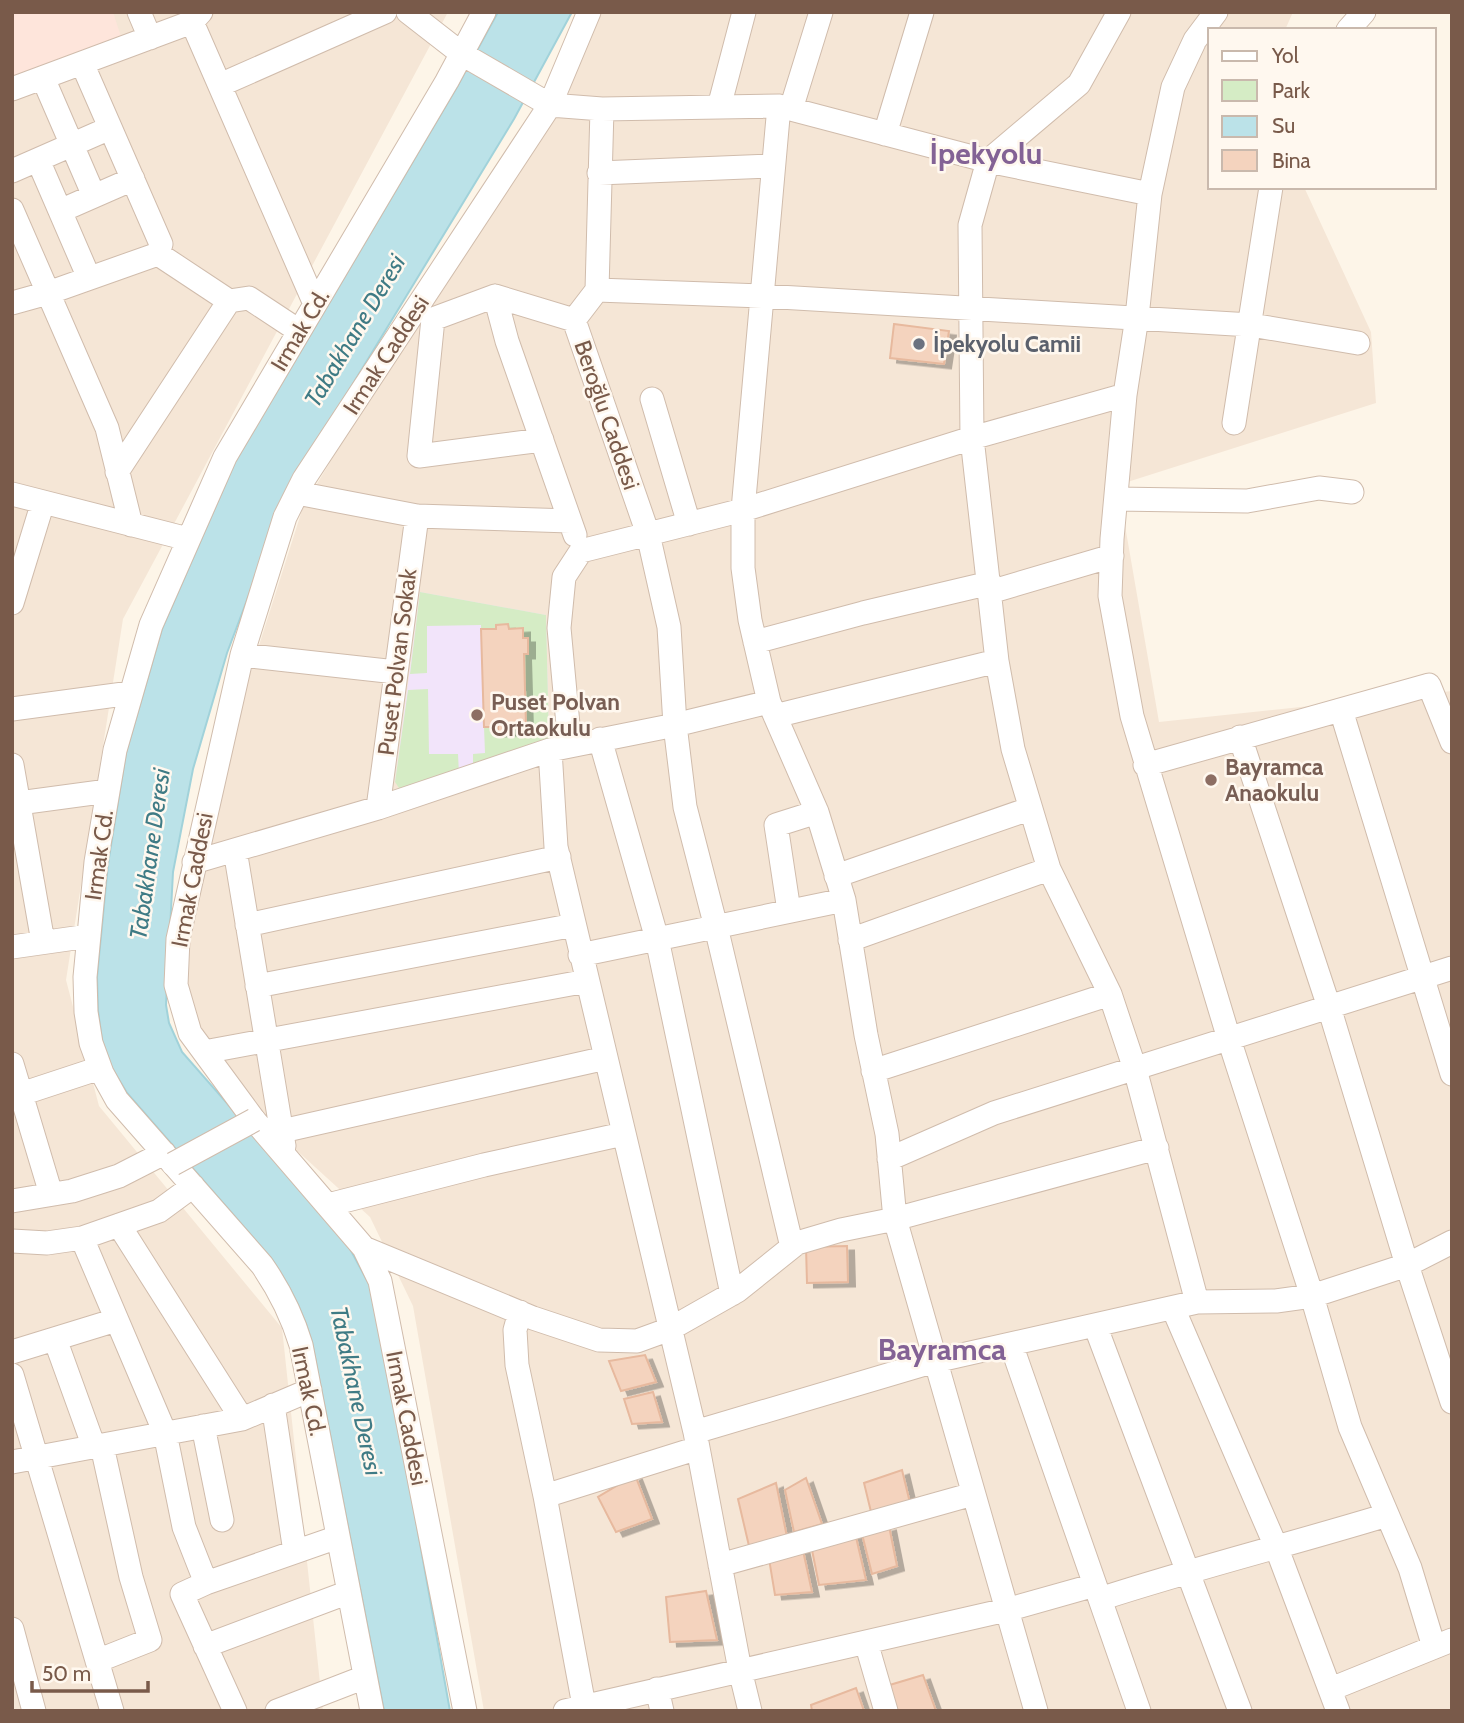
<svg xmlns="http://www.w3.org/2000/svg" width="1464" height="1723" font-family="Cabin,sans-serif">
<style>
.residential{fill:#f5e6d6}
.commercial{fill:#fee5db}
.education{fill:#f2e4fa}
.green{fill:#d5ecc5}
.water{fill:#bbe2e8;stroke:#a1d2da;stroke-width:2}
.building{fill:#f4d3be;stroke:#e7b99e;stroke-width:2;filter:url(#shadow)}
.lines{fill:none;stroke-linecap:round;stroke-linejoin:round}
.minor-casing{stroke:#d0bcac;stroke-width:25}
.minor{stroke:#fff;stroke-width:23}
.minor-bridge-casing{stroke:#d0bcac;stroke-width:25;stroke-linecap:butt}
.minor-bridge{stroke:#fff;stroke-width:23}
.worship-dot{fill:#6b7280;stroke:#fff8ef;stroke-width:2.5}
.education-dot{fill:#8d6e63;stroke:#fff8ef;stroke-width:2.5}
.labels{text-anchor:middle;stroke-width:5;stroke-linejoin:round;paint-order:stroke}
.street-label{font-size:23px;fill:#795a4a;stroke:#fff8ef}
.worship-label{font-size:23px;font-weight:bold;fill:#5b616d;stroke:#fff8ef;text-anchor:start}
.education-label{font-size:23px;font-weight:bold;fill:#785e54;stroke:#fff8ef;text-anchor:start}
.water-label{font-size:24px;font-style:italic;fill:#3f7b85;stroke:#fff8ef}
.district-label{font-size:30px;font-weight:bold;fill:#836295;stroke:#fff8ef}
</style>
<defs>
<filter id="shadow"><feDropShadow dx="7" dy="4.5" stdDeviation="0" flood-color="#0004"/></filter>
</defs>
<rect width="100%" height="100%" fill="#fdf5e8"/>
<path class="residential" d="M12,12H448L123,619L66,980L99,1106L282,1328L323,1711H12Z
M601,12H1293L1285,30H1210V187H1304L1371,332L1376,403L1118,485L1159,722L1452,691V1711H484L413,1306L370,1217L260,1117L179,1004L201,828L303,507Z"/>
<path class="commercial" d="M12,12H113L124,46L12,83Z"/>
<path class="education" d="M420,592L546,615L549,741L413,791L395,782Z"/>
<path class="green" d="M420,592L546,615L549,741L473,769V754L485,753L484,727H498L499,732L511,731V727L526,726L524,654L528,653V639L523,638V628L509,629L508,624L496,625V629H481V625L427,626V673L410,674Z
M428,689L429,754H458L459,774L401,791L395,782L408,690Z"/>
<path class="water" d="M498,12H572L514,119L289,489L227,653L193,769L173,872L166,1005L169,1023L182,1052L325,1215L349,1247L369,1284L381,1325L450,1711H384L312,1342C303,1311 290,1285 271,1258L127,1093L112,1068L102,1040L98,1011L97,977L108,864L126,753L162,629L235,462L457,87Z"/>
<path class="building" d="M894,324L949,331L944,364L890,358Z
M508,624L509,629L523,628V638H528V654H524L526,726L511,727V731L498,732V727H484L481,629H496V625Z
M847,1246L848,1282L807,1283L806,1247Z
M645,1355L656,1382L621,1391L609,1361Z
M653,1392L662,1422L632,1424L624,1399Z
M902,1470L910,1503L872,1516L864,1483Z
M635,1475L652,1519L616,1532L598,1497Z
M806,1478L822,1524L794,1532L785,1490Z
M776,1483L787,1537L749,1546L738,1499Z
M889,1526L897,1566L872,1574L862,1534Z
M855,1533L866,1580L819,1585L810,1540Z
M802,1546L812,1592L775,1595L769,1559Z
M706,1591L717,1640L670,1642L666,1597Z
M923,1675L936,1711H881L873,1690Z
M856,1688L864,1711H812L811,1705Z"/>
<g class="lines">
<defs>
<path id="minor" d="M139,12L150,38
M408,12L462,54L550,105L602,109L779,106L988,161L1150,194
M1119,12L1079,84L988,161L970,225L972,438L997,661L1013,749L1049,869L1110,994L1135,1069L1197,1302
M192,22L315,304
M1348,30L1364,12
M82,63L161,244L158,254
M43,78L94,196
M220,85L385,12
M12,89L192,22L201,12
M779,106L743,510V568L750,620L769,702L817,812L844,900L866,1035L887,1134L895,1219L1036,1711
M719,107L744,12
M602,109L597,290L574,320L648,534L669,627L675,725L685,807L716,927L792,1247
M791,109L821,12
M885,134L922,12
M38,160L89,278
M12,171L110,128
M599,173L773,166
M12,210L107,428L131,525
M60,211L133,179
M158,254L229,301L249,298L299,331
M597,290L762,296L1251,325L1358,343
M495,296L507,341L575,535
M12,303L48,293L158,254
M1125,395L1112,539L1110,596L1132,716L1229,1039L1312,1296L1350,1427L1410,1568L1434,1647
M652,399L689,524
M1234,423L1271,187
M542,440L419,456L433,319L495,296L574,320
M117,472L229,301
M297,493L417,516L570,521
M12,494L188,539
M1116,499L1247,501L1319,488L1352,492
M990,592L1112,556
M12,603L43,502
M755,642L863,613L990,583
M242,655L396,672
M12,709L131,693
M1341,710L1452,1074
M775,716L997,661
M1240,737L1329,1007L1407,1265L1452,1402
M600,739L657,939L732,1294
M570,746L559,628L564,577L581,551L743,510L972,438L1125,395L1137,317L1150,194L1173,87L1195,40L1216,12
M550,750L556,847L695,1432L740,1670L750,1711
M12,765L43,942
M1145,765L1429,685L1452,742
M19,803L108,791
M378,808L417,516
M235,850L284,1146
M194,862L378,808L550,750L675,725L769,702
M836,876L1029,809
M789,911L776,825L817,812
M247,925L559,857
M850,940L1049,869
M12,947L89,936
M580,955L844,900
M257,986L574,925
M204,1052L587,981
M12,1064L51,1194
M873,1071L1110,994
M12,1097L100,1068
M282,1131L606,1058
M889,1159L994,1113L1452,968
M12,1201L72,1191L119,1176L164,1153
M328,1205L484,1165L623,1134
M119,1225L242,1419
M82,1238L165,1433L184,1527L206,1583L182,1594L235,1711
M12,1241L47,1243L82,1238L159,1211L193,1186
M364,1248L533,1318L599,1340L637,1341L670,1329L737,1291L797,1243L841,1230L895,1219L1157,1148
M1173,1308L1277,1549L1338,1711
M520,1312L515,1330L517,1365L545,1496L585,1711
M1095,1325L1240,1711
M55,1339L94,1447
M1011,1344L1139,1711
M12,1352L116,1320
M12,1375L112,1711
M273,1405L295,1552
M203,1426L222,1520
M695,1432L935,1361L1197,1302L1276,1301L1312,1296L1407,1265L1452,1242
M12,1462L242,1419L310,1390
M545,1496L698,1448
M720,1565L973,1494
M206,1583L338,1537
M1100,1599C1195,1568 1292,1544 1387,1515
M12,1629L34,1711
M866,1642L886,1711
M205,1646L349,1592
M97,1661L150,1640L131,1577L102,1446
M657,1689L662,1711
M1331,1689L1452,1640
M277,1711L365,1677
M372,1711L301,1345C292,1315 280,1291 262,1265L117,1100L102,1073L91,1043L86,1012L85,977L96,862L115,750L151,625L225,457L447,81L484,12
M465,1711L380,1281L364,1248L254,1120L190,1033L176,985L178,939L242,655L285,517L304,479L550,105L589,12
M565,1711L1006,1610L1095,1585"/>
</defs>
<use href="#minor" class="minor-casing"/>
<use href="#minor" class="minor"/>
<defs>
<path id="minor-bridge" d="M173,1164L254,1120"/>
</defs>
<use href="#minor-bridge" class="minor-bridge-casing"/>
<use href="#minor-bridge" class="minor-bridge"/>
</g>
<circle class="worship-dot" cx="919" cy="344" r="7"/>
<g class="education-dot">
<circle cx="477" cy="715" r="7"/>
<circle cx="1211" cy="780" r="7"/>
</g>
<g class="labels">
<g class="street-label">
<text transform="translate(300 330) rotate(-59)" y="8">Irmak Cd.</text>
<text transform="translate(386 355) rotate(-57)" y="8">Irmak Caddesi</text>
<text transform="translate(607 415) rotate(71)" y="8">Beroğlu Caddesi</text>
<text transform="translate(397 662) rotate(-83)" y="8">Puset Polvan Sokak</text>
<text transform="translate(99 855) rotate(-82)" y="8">Irmak Cd.</text>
<text transform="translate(192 880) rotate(-79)" y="8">Irmak Caddesi</text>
<text transform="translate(309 1391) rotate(78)" y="8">Irmak Cd.</text>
<text transform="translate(407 1418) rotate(79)" y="8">Irmak Caddesi</text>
</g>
<g class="worship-label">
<text x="933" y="352">İpekyolu Camii</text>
</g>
<g class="education-label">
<text x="491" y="710">Puset Polvan<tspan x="491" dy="26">Ortaokulu</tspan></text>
<text x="1225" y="775">Bayramca<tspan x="1225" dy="26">Anaokulu</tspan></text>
</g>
<g class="water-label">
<text transform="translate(355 331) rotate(-59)" y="8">Tabakhane Deresi</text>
<text transform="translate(150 854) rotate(-82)" y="8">Tabakhane Deresi</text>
<text transform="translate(356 1391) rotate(78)" y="8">Tabakhane Deresi</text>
</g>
<g class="district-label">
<text x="986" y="164">İpekyolu</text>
<text x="942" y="1360">Bayramca</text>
</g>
</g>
<rect width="1464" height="1723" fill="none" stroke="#795a4a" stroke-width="28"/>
<rect x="1208" y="28" width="228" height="161" fill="#fff8ef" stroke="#c9b9ad" stroke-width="2"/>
<rect x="1222" y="51" width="35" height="10" fill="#ffffff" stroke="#c9b9ad" stroke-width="2"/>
<text x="1272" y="63" font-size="21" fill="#795a4a">Yol</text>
<rect x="1222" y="80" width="35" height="21" fill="#d5ecc5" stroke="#c9b9ad" stroke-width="2"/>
<text x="1272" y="98" font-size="21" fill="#795a4a">Park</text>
<rect x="1222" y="116" width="35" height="21" fill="#bbe2e8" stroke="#c9b9ad" stroke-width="2"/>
<text x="1272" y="133" font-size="21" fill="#795a4a">Su</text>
<rect x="1222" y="150" width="35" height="21" fill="#f4d3be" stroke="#c9b9ad" stroke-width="2"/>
<text x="1272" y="168" font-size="21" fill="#795a4a">Bina</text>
<path d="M32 1681v10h116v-10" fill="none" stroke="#795a4a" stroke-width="3.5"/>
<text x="42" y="1681" font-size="21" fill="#795a4a" stroke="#fff8ef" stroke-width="5" paint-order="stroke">50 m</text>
</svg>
